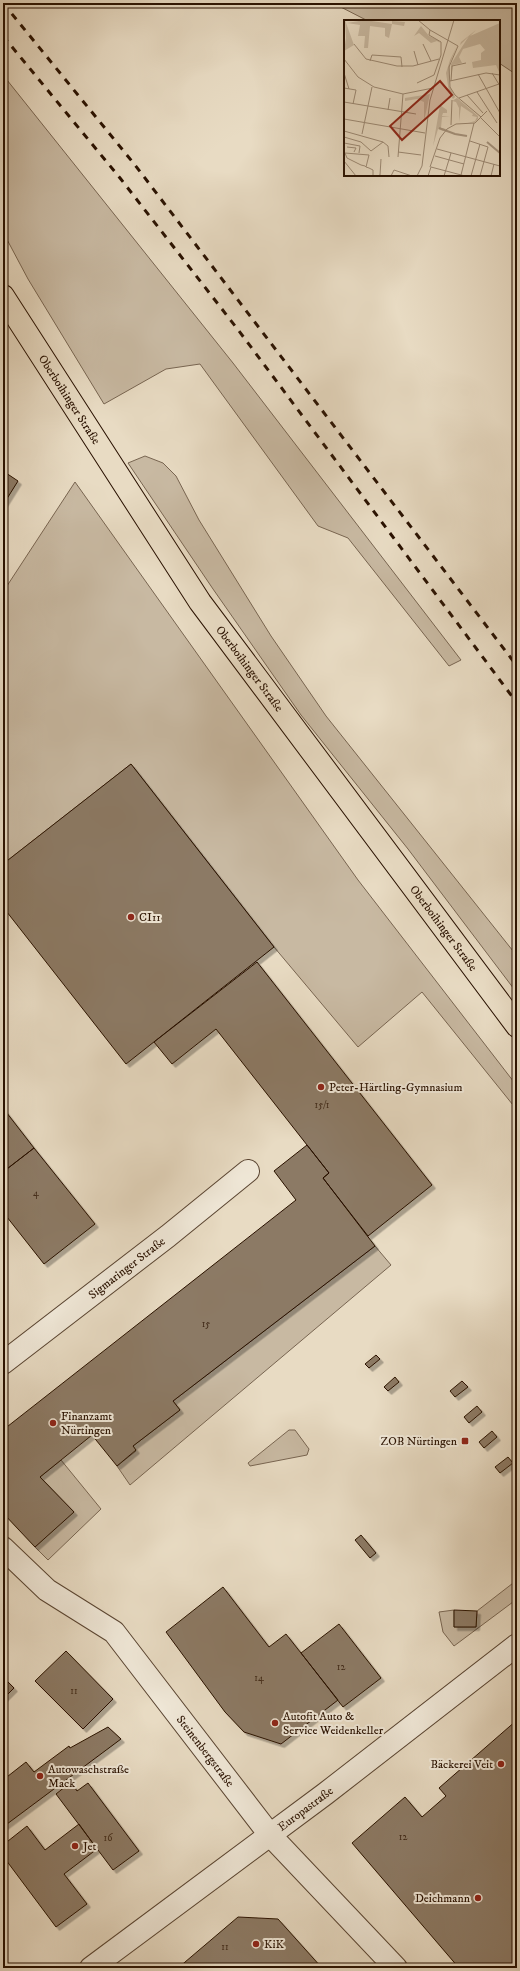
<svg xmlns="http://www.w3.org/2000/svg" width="520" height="1971" font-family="'IM FELL DW Pica',serif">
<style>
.green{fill:#c8b9a2;stroke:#786551}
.building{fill:#8c7a65;stroke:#291100;filter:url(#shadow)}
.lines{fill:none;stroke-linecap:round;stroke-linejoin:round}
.minor-casing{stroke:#594431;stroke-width:24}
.major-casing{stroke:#291100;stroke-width:24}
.minor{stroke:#f0e8d8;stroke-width:22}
.major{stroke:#e8dbc3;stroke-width:22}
.rail{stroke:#291100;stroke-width:3;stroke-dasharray:7 7;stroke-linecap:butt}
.poi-dot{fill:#8f2418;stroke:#f0e8d8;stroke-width:1.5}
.labels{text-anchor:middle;stroke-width:4;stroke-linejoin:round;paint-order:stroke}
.number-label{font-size:10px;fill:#422b19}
.street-label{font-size:12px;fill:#291100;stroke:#f0e8d8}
.poi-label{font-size:12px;fill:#291100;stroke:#f0e8d8;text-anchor:start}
.inset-river{fill:none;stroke:#a79681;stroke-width:2}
.inset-road{fill:none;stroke:#9c8a75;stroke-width:1}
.view{fill:#8f2418;fill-opacity:0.15;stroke:#8f2418;stroke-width:2}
.inset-edge{fill:none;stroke:#291100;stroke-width:2}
</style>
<defs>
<filter id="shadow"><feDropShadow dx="3.5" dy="3.5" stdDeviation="0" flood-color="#0004"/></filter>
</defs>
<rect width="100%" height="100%" fill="#e8dbc3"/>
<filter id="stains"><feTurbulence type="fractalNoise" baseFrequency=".005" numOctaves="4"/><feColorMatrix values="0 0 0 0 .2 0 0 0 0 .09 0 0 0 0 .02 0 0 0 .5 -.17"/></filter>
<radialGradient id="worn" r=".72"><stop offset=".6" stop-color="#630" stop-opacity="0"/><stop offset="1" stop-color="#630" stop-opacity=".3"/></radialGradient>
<path class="green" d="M333,3H517V75L499,63V21H368Z
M3,75L233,363L461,660L449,666L348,538L318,526L200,364L166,369L104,404L28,279L3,232Z
M145,456L163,463L176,476L199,520L271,636L326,716L517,956V993L408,849L301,715L213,589L128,463Z
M75,482L358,880L517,1086V1110L422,992L358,1047L274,947L131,764L3,864V592Z
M375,1246L391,1265L130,1485L117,1466L136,1451L133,1446L180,1410L173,1401Z
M289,1430H295L309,1449L307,1455L250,1466L248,1463Z
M61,1460L101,1509L48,1560L35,1547L73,1512L40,1477Z
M517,1580V1599L454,1646L443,1632L439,1612L454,1610V1627H476L477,1611Z"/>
<path class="building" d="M3,471L18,481L3,505Z
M131,764L274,947L126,1064L3,907V864Z
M257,962L432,1185L368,1236L323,1178L329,1173L216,1029L172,1064L154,1042Z
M3,1108L34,1148L3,1172Z
M307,1145L329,1173L323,1178L375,1246L173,1401L180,1410L133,1446L136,1450L117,1466L92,1435L40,1477L74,1512L35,1547L3,1513V1430L296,1200L274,1171Z
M34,1148L95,1224L44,1264L3,1212V1172Z
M376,1355L380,1359L369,1368L365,1364Z
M395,1377L399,1382L388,1391L384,1387Z
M462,1381L468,1387L455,1397L450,1391Z
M477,1406L482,1412L469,1423L464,1417Z
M492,1431L497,1437L484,1448L479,1442Z
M508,1457L513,1463L500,1473L495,1467Z
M361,1535L376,1553L370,1558L355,1540Z
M223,1587L269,1647L286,1634L338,1700L281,1744L244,1732L225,1712L166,1632Z
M454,1610L477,1611L476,1627H454Z
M339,1624L381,1678L343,1707L301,1653Z
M66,1651L113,1699L83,1729L35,1681Z
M3,1677L14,1688L3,1699Z
M517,1720V1968H459L352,1843L405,1797L422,1817L446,1796L439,1788Z
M108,1727L121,1739L3,1827V1780L26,1762L34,1772L69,1746L70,1748Z
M71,1782L77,1791L88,1783L139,1851L113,1870L56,1794Z
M79,1824L97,1849L64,1874L87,1904L56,1927L3,1856V1845L27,1826L45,1850Z
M238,1917L278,1919L322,1968H178Z"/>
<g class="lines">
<defs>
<g id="minor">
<path id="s1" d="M3,1363L168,1236L248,1171"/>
<path id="s2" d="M3,1548L47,1590L114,1632L270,1835L396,1968"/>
<path id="s3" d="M91,1968L325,1794L517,1645"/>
</g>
<g id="major">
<path id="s4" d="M3,296L200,602L517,1026"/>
</g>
</defs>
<use href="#minor" class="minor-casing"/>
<use href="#major" class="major-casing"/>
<use href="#minor" class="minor"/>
<use href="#major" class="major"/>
<path class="rail" d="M3,3L135,165L517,666
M3,36L120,178L239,331L517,703"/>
</g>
<g class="poi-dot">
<circle cx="131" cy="917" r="4"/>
<circle cx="321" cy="1087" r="4"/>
<circle cx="53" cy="1423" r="4"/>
<rect x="461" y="1437" width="8" height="8" rx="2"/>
<circle cx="275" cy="1723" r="4"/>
<circle cx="501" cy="1764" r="4"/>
<circle cx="40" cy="1776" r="4"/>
<circle cx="75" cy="1846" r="4"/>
<circle cx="478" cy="1898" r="4"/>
<circle cx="256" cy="1944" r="4"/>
</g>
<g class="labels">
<g class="number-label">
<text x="322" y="1108">15/1</text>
<text x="36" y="1196">4</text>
<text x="206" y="1327">15</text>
<text x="341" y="1670">12</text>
<text x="259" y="1681">14</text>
<text x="74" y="1694">11</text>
<text x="403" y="1840">12</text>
<text x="108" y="1841">16</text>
<text x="225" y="1950">11</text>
</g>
<g class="street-label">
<text dy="4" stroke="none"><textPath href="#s4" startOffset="123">Oberboihinger Straße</textPath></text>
<text dy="4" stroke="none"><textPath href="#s4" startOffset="447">Oberboihinger Straße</textPath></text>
<text dy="4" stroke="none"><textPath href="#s4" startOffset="771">Oberboihinger Straße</textPath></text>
<text dy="4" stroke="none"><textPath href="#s1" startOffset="156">Sigmaringer Straße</textPath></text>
<text dy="4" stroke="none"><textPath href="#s2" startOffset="290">Steinenbergstraße</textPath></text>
<text dy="4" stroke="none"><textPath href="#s3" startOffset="267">Europastraße</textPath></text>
</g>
<g class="poi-label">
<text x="139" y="921">CI11</text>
<text x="329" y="1091">Peter-Härtling-Gymnasium</text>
<text x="61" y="1420">Finanzamt<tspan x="61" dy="14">Nürtingen</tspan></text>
<text x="457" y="1445" text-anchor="end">ZOB Nürtingen</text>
<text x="283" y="1720">Autofit Auto &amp;<tspan x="283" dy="14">Service Weidenkeller</tspan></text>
<text x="493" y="1768" text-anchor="end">Bäckerei Veit</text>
<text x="48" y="1773">Autowaschstraße<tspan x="48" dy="14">Mack</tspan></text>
<text x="83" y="1850">Jet</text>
<text x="470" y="1902" text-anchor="end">Deichmann</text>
<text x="264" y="1948">KiK</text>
</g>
</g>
<g transform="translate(344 20)">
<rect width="156" height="156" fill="#e8dbc3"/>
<path d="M1,0L10,25L0,31L2,18ZM21,0L48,4V1L61,2L60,6L48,4L45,18L41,16V8L26,6L24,28H20L21,16H14L16,5L3,3ZM156,3V54L152,45L129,48L128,42L137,40V33L141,30L136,24L119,29L115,37L118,43L109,45L107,58V44L125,16L116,25L117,22L132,10L126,16ZM77,6L85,16L94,20L96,23L93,21L87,23L75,13L70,16ZM113,26L106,43L105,65L111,77L109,79L105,72L102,53L106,40ZM86,74L80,101V82L73,79L61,81V78ZM113,78L134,96V99L131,102L124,103L131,101L133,97L128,96L129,94L117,86L115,102V88L112,82L108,81ZM96,85L103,90V93H99L98,96L106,97H98L97,108L102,109L99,111L94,109L89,126Z" fill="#c8b9a2"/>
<path class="inset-river" d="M95,108L111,114L123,116M143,122L156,133"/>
<path class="inset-road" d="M74,0L86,10L114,26L105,47L106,67L111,75L137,97M10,24L22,39L53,46H69L95,39M79,24L87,41M70,31L74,45M0,39L14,57L30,67L59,74L89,68M26,41L28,35L57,37L58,47M0,53L5,69M148,53L156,66M134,54L156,93M106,61L142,53L156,55M107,61L108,46L122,43M73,63L90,55L97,35V22L85,15L86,10M0,68L12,70L9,84M133,72L153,103M123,75L139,93M115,78L155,64M0,82L72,94M44,90L46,78M137,98L156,117M0,99L81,113M107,105L108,80M0,111L39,122L44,126L45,137M18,114L28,67M0,117L17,122L27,131L39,122M126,121L144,127L136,156M0,123L16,126L15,133M3,127L12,128L10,132M93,129L156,146M54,132L77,135M91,136L120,144M54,137L59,74M0,141L12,156M22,147L25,135L1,133L3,138L17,145L21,146L22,147L25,148L29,150V156M86,147L96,118L103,109L112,104L131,103L143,91M117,155L130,103M34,156L36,155L37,139M47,156L50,150L68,156M73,156L78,146L86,80L110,0M84,156L87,147L121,156M100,156L107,133M127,156L136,124M147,156L150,144"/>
<path class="view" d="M96,61L108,75L58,120L46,106Z"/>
<rect width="156" height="156" class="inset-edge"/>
</g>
<rect width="520" height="1971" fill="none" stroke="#e8dbc3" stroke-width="16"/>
<rect x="4" y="4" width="512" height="1963" fill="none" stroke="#291100" stroke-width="2"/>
<rect x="8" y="8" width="504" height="1955" fill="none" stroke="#291100"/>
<rect width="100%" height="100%" filter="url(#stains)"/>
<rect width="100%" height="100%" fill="url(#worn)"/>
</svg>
